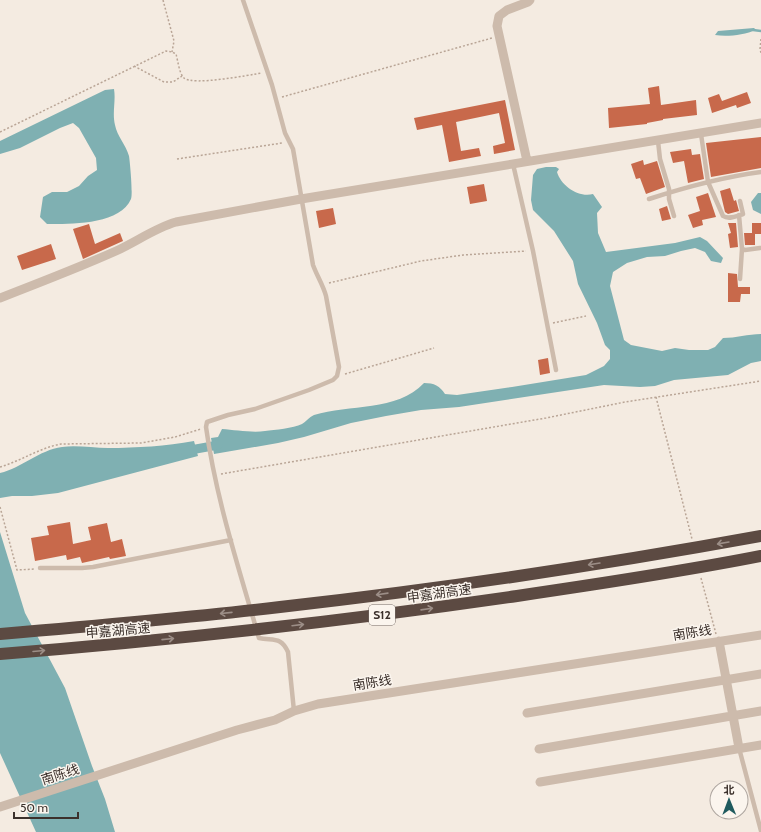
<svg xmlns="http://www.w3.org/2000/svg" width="761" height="832" font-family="Cabin,'Noto Sans SC',sans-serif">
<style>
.water{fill:#7fb0b2}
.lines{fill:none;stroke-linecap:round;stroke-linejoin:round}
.stream{stroke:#7fb0b2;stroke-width:2.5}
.canal{stroke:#7fb0b2;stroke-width:9}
.building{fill:#c8694b}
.path{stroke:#b9a596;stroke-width:1.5;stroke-dasharray:2 2;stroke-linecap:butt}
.service{stroke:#cdbbac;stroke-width:4.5}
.minor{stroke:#cdbbac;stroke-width:9}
.motorway-bridge{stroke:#5c4a42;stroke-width:12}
.oneway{stroke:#9c8e87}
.labels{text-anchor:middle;stroke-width:3;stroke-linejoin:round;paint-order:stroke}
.shield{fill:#fbf5ee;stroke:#756b66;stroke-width:1}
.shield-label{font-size:12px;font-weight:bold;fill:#3b302b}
.street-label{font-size:13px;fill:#3b302b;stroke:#fbf5ee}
</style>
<rect width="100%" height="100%" fill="#f4ebe1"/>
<path class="water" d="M754,28L756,30C744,35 727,37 715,35L718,31Z
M114,89C116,101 112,113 115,125C117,136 126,145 129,156C130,162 133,194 131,199C120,225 70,224 47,224L40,217L43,197L52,192H67L79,186L88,176L97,170L96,158L79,128L73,123L60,128L20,148L0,154V141L105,90Z
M546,167H556L559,169L557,172C561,186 579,198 593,194L602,207L597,213L598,233L606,252L675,243L700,237L707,241L723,258L721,263L711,261L705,252L695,248L681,251L665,256L647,257L627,263L613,272L610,286L624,340L631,345L662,351L675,348L689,350H708L715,347L723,338C736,338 748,334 761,334V361L751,363L728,375L674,380L655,386L640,387L604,385L459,407L421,410L386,416L351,423L304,437L278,443L214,454L211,438L218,437L222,429C235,430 253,433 265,431C275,430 293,428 302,424C306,422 309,417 314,415C349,404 397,412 424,383C434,383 440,386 445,394L457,395L512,387L586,375L604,366L610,359V350L605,345L597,323L578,284L573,261L554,231L533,210L531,200L533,175L537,169Z
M758,193H761V214L753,210L751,202Z
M194,441L198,456L58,493L32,496H12L0,498V473C22,468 39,450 62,447C77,445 93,448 108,448C137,448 166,446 194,441Z
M0,532L25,613L65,688L92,766L105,799L115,832H36L0,753Z"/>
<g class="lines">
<path class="stream" d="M753,30L761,31"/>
<path class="canal" d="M185,451L218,445"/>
</g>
<path class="building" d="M659,86L661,105L696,100L697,115L663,119V120L647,123V124L609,128L608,108L650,104L648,88Z
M747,92L751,103L737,108L736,105L712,113L708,98L719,94L722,101Z
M505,100L515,150L494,154L493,146L505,143L499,113L456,122L461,151L479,148L481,156L449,162L442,125L417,130L414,118Z
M761,137V168L711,177L706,143Z
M691,149L692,155L700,154L704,179L688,183L684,161L673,163L670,152Z
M643,160L644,165L657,161L665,187L646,194L640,178L636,179L631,164Z
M484,184L487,201L470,204L467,187Z
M730,188L734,201L736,200L739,211L728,214L725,212L720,191Z
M708,193L716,217L702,220L703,225L693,228L688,215L700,211L696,197Z
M667,206L671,219L662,221L659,209Z
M333,208L336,224L319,228L316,211Z
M728,223H736L738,247L730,248L728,234L731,233Z
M752,223H761V234H755V245H745L744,233H752Z
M89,224L95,244L120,233L123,241L83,259L73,229Z
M51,244L56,259L22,270L17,256Z
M728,273L737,274L738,287H750V294H741L740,302H728Z
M548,358L550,373L540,375L538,360Z
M70,522L73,544L91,540L88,527L107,523L111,542L122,539L126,556L110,559L109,557L82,563L80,557L67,560L66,555L35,561L31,538L49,535L47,526Z"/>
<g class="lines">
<path class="path" d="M163,0L174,41L172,52
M761,39L760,49L761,53
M134,66L164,82H173L182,76
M282,97L492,38
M0,132L166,51L172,52L176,54C178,61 179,73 184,78C193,86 249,75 262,73
M177,159L282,143
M329,283L421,261L463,255L526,251
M553,323L586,316
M345,374L434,348
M656,397L692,539
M0,467C21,461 39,448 61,444L141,443L175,437L201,429
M221,474L546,418L625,402L761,381
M0,507L17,570L35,569
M701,578L716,634"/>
<path class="service" d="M243,0L272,85L285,133L293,149L313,265C317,276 323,285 326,296L339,367L337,376L333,380L309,390L255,409L228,415L207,422L206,427C216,499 239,569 259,638C273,641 281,636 288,652L294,711
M701,134L708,182L723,216C729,220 737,216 743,214L740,201
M658,141L660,159L669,189V199L674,216
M513,164L533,251L556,370
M649,199C686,187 723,177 761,172
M739,215L742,249L745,250L760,248
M740,279L742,249
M40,568H82L93,567L231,540
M739,748L761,831"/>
<path class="minor" d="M527,161L497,26L499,16L507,10L528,2L530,0
M0,298C39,283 78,268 116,251C136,242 155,228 176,222L301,199L761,123
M719,641L739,748
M527,713L761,674
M539,749L761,711
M540,782L761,745
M0,807L237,730L275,720L294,711L318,704L761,635"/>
<path class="motorway-bridge" d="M0,634C94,626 187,618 280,607C441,589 602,565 761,536
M0,654C173,640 345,621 517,596C599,584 680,572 761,556"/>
</g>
<defs><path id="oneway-shaft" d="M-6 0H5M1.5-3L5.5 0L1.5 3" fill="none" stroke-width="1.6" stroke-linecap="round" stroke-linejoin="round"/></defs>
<g class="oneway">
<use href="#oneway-shaft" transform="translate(723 543) rotate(170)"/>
<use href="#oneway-shaft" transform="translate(594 564) rotate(171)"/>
<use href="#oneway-shaft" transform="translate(382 594) rotate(172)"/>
<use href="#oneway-shaft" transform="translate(427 609) rotate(-8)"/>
<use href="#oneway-shaft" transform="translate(226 613) rotate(174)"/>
<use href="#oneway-shaft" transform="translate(298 625) rotate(-7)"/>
<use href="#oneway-shaft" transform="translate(168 639) rotate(-6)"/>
<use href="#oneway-shaft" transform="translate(39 651) rotate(-5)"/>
</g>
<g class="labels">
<rect class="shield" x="369" y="605" width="26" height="20" rx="3"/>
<g class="shield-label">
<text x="382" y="619">S12</text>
</g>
<g class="street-label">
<text transform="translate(439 593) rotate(-8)" y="5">申嘉湖高速</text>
<text transform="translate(118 630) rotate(-5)" y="5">申嘉湖高速</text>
<text transform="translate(692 632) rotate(-9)" y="5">南陈线</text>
<text transform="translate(372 682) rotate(-9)" y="5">南陈线</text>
<text transform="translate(60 774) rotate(-18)" y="5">南陈线</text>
</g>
</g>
<g transform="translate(729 800) rotate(359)"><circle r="19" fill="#fbf5ee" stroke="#aea6a0"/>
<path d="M0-3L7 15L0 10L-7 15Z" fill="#1f5a5e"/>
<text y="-6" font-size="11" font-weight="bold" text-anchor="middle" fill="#3b302b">北</text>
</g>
<path d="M14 812v6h64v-6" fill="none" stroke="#3b302b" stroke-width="2"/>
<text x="20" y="812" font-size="12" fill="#3b302b" stroke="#fbf5ee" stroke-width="3" paint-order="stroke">50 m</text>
</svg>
